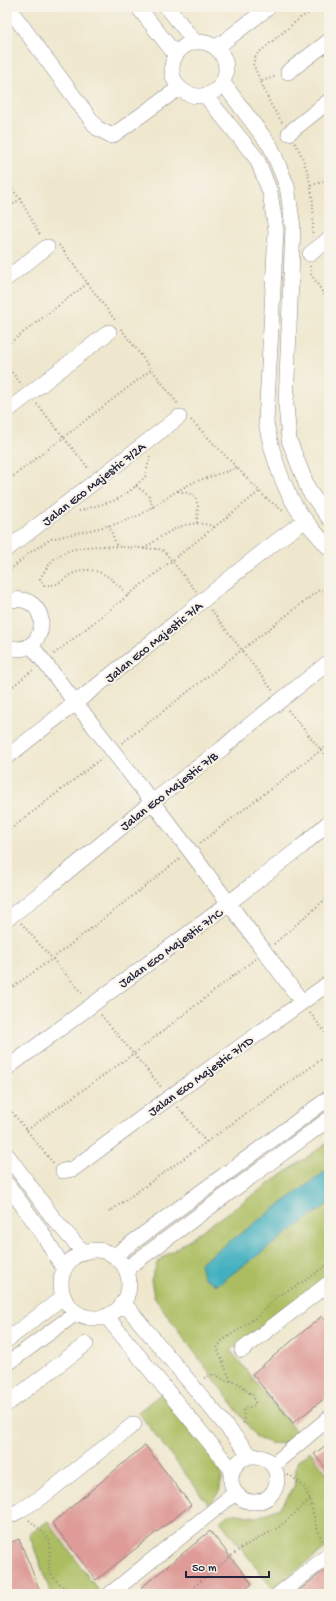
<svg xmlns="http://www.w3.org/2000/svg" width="336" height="1601" font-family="'Gochi Hand',sans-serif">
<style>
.green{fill:#abbd61;stroke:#66704e}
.water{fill:#43b0c0;stroke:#32697e}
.building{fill:#de9b97}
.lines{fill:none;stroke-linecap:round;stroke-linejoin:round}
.minor-casing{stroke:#888484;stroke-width:16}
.path{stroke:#888484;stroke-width:2;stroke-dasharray:1 3;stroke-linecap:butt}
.minor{stroke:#fff;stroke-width:15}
.labels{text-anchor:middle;stroke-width:4;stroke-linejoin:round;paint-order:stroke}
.street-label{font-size:13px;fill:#22223b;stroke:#f7f3e8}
</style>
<rect width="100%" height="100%" fill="#f7f3e8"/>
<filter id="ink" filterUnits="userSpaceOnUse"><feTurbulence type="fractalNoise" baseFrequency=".025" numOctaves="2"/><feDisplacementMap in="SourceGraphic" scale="8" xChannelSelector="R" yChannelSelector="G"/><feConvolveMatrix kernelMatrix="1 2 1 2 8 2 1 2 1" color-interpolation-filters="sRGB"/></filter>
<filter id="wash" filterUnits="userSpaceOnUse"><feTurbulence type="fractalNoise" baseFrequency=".012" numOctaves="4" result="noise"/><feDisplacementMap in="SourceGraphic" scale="16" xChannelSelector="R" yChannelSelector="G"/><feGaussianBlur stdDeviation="0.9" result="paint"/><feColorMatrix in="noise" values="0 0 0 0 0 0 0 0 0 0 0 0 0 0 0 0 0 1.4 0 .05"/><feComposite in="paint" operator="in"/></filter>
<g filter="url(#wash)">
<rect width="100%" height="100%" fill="#efe7cd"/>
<path class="green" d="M329,1142V1276L230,1350L299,1435L286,1444L270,1443L257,1438L154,1297L151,1280L158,1261Z
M163,1392L219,1462L222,1477L219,1492L209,1505L138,1412Z
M310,1451L329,1476V1545L273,1589L220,1521L231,1513L257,1517L280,1508L294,1487L297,1462Z
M48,1521L100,1593L99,1594H51L29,1534Z"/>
<path class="water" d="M329,1169V1203L217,1285L203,1277L200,1263Z"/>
<g id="blocks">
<path class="building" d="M322,1316L329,1326V1395L293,1423L252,1374Z
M329,1443V1472L314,1454Z
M145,1445L191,1505L96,1580L52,1523Z
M210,1531L252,1584L239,1594H146L141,1588Z
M19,1539L31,1568L41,1594H7V1544Z
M329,1567V1594H295L308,1583Z"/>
</g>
</g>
<g filter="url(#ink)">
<use href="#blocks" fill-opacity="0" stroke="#888484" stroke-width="1"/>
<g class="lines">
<defs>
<path id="minor" d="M8,7L97,128L112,136L179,88
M138,7L175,54
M167,7L194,41
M172 69a27 27 0 1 1 54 0a27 27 0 1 1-54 0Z
M217,47L269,7
M288,72L329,41
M223,83L271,147L287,186L293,227L286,404L289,440L309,491L329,518
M205,95L257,159L270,192L276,231L266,423C272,453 280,481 296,507C305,522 318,535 329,548
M289,133L329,101
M310,254L329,239
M7,278L47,247
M7,411L109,332
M7,549L179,417
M7,601C55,589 50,661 7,647
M31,645L190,851L302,1002
M7,757C65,711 123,666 180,619C220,587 257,554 299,525
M7,919L50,886L152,802L223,748L242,731L329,662
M7,1068L208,919L301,847L329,822
M7,1155L54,1219L83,1252
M63,1171L73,1169L170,1097L329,983
M7,1184L41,1231L64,1269
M61 1284a34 34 0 1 1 68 0a34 34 0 1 1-68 0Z
M114,1256L329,1098
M126,1269L329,1119
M123,1302L251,1456
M106,1316L232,1470
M7,1340L63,1297
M242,1350L329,1283
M7,1364L76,1313
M7,1404L86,1344
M231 1479a23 23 0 1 1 46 0a23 23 0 1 1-46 0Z
M273,1465L329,1418
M7,1517L19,1511L42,1497L134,1424
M110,1594L235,1493
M279,1594L329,1555"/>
</defs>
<use href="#minor" class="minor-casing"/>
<path class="path" d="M262,81L277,76
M282,122L271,105L253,64L256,55L300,18L320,7
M295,143C311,170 316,205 312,236
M7,183L20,199L41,237
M311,185L329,180
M7,209L20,199
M59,245L115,320
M310,266L311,274L329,302
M121,329L178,404
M7,345L88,283
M7,366L22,385
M37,404L89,469
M191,420L266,498L283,511
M7,481L152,369
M136,486L149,495L153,508
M178,491L188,493L195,496L198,506L197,523
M79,511L116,500L130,491L145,477L150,456
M109,525L117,547
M144,549C165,533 188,516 215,527
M7,573L29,553L51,539L116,524L140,515L177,491L194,482L237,468
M128,596C115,579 94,562 72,574C60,581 60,586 44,585L40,579C44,572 48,565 54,559C79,538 128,549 158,549L164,551L196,591
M211,610L273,691
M54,654L260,491
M7,691L34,669
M288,710L329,760
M122,743L319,590L329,592
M7,832L102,758
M200,843L329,744
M21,923L84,995
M274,944L329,896
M7,991L52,959L181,858
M310,1013L329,1037
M101,1015L162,1088
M7,1106L54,1164
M178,1107L206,1142
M27,1130L136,1052L255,959
M109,1212L329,1054
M204,1378L215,1374L224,1380L236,1382L243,1386L247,1392L252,1394L255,1400V1405L244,1409C242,1414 245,1420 243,1426
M231,1381L217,1348L222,1341L258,1316L276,1297L305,1281L329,1263
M280,1476L290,1475L304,1487L310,1500L317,1529L324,1544
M29,1520L45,1534L50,1541L49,1571L55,1580L64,1587L84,1592L86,1594
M185,1594L241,1548L279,1527L310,1500"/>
<use href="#minor" class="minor"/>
</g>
</g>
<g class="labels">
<g class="street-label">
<text transform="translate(93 483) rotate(-38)" y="5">Jalan Eco Majestic 7/2A</text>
<text transform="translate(153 641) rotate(-39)" y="5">Jalan Eco Majestic 7/A</text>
<text transform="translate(168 790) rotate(-38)" y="5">Jalan Eco Majestic 7/B</text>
<text transform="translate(170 947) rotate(-36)" y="5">Jalan Eco Majestic 7/1C</text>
<text transform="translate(200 1075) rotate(-36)" y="5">Jalan Eco Majestic 7/1D</text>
</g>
</g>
<rect width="336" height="1601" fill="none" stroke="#f7f3e8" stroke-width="24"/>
<path d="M186 1571v6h83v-6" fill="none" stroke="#22223b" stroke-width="2"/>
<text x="192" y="1571" font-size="12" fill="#22223b" stroke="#f7f3e8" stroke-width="3" paint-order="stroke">50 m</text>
</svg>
